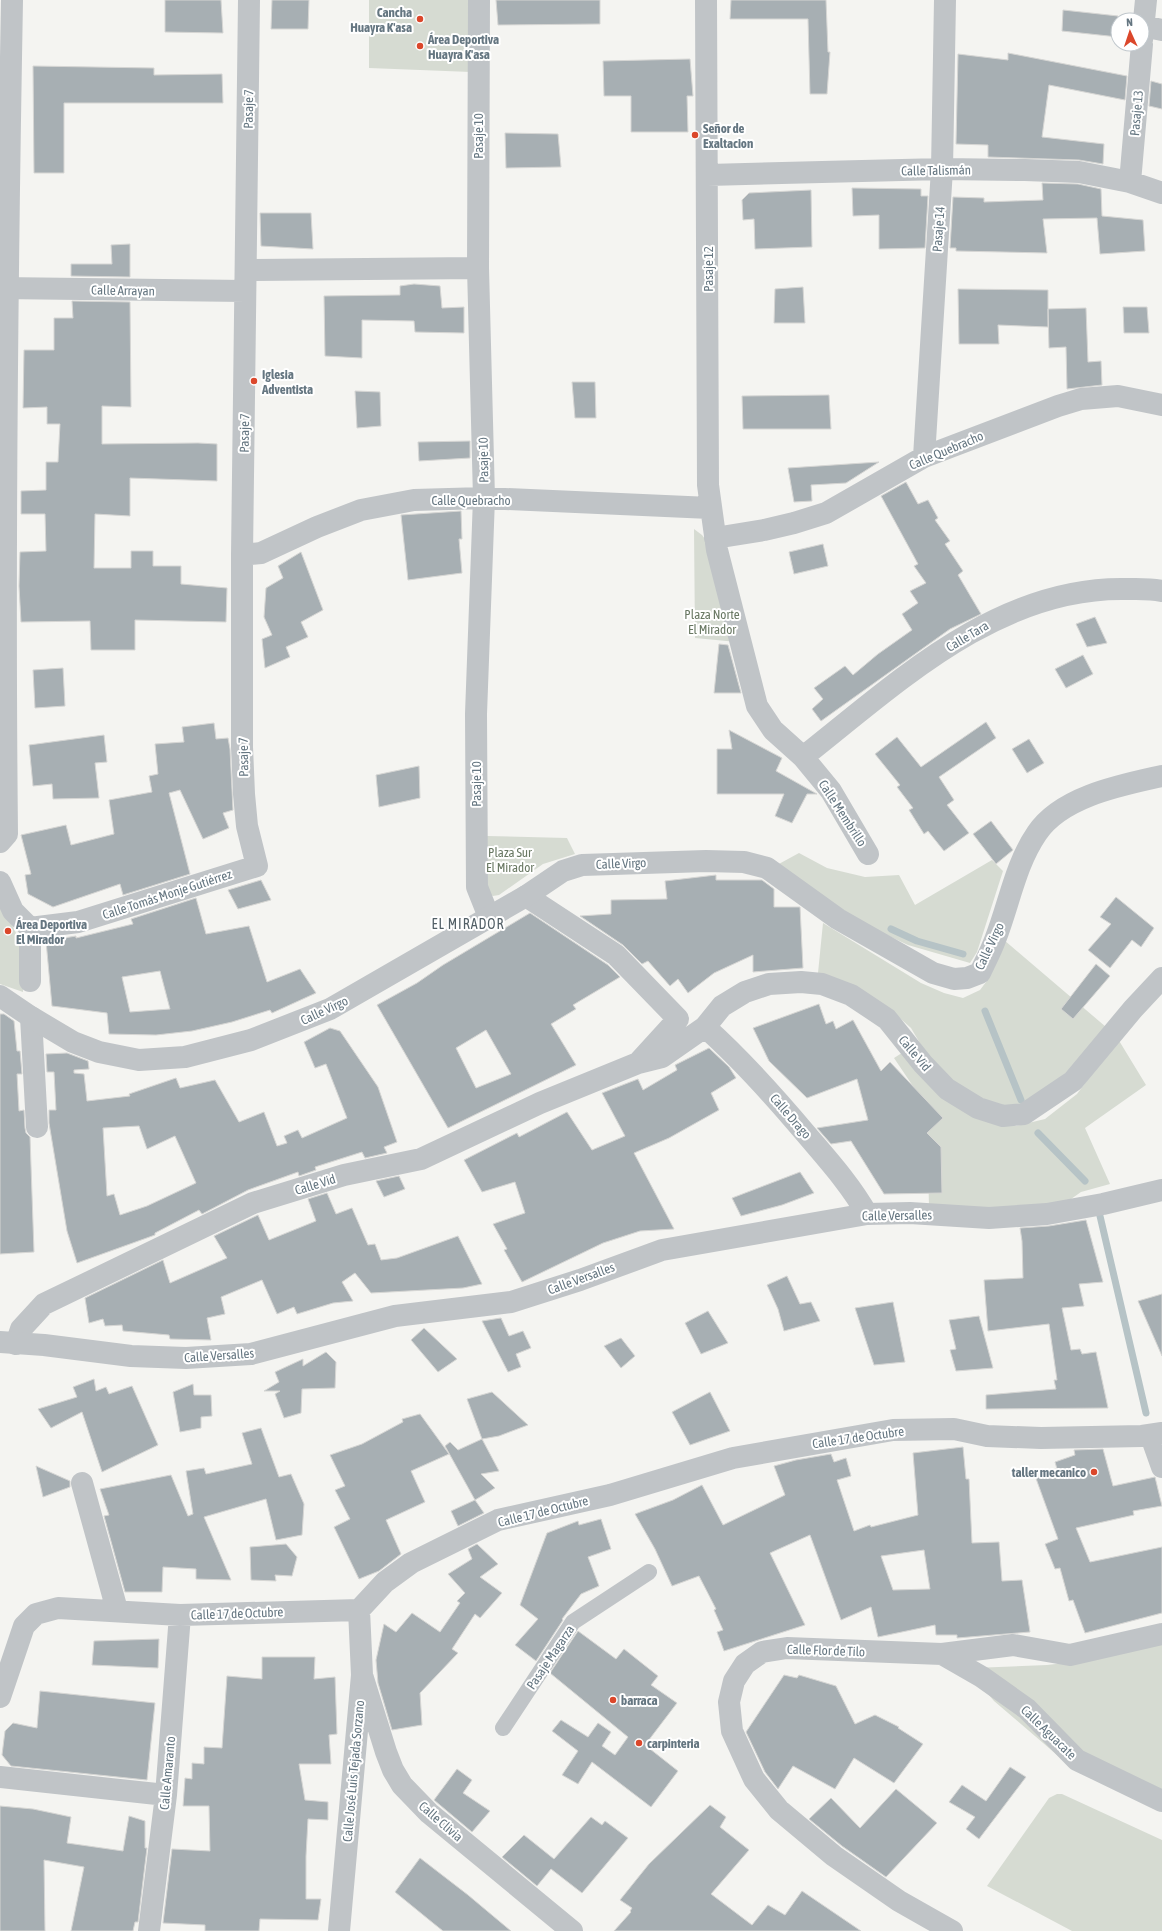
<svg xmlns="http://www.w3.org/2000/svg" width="1162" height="1931" font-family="'Asap Condensed',sans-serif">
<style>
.green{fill:#d6dbd2}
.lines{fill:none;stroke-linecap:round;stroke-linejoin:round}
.stream{stroke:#b6c3c6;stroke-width:7}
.building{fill:#a7afb3;stroke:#d6d6d4;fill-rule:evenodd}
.pedestrian{stroke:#c0c4c7;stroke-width:16}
.minor{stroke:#c0c4c7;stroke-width:22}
.tertiary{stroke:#c0c4c7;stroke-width:22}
.poi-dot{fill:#db472b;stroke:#fff;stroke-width:1.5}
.labels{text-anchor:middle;stroke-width:4;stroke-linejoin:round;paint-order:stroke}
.poi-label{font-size:13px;font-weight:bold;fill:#657681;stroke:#fff;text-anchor:start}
.street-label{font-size:13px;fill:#657681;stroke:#fff}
.park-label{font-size:13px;fill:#697863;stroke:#fff}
.neighbourhood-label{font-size:14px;letter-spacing:1px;fill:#525f66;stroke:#fff}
</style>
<rect width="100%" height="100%" fill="#f4f4f1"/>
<path class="green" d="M369,0H470L471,72L369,68Z
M694,529L702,535L708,543L737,642L695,638Z
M487,836L567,838L575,854L543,864L499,895L493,896L488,894Z
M799,853L827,868L865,877L899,875L915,905L992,860L1003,871L977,952L970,963L908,945L859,922L777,865Z
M0,901L23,947V992L0,984Z
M823,923L921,983L944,993L963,998L980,990L989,978L1004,940L1106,1027L1078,1063L1034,1099L1016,1107L1002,1106L976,1097L953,1083L930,1060L911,1028L885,1005L818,973Z
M1118,1039L1146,1085L1085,1128L1110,1184L1081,1192L1064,1204L1010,1210L929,1206L927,1127L935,1119L894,1058L905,1051L1016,1126L1045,1119L1077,1094Z
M1162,1643V1810L1064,1761L994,1701L977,1681L973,1668L1047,1665L1082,1661Z
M1057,1794H1062L1162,1840V1931H1072L987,1886L1049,1798Z"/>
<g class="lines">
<path class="stream" d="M891,929L917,941L963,954
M985,1011L1021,1100
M1038,1133L1085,1181
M1100,1216L1146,1413"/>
</g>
<path class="building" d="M165,0H221L223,33L165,32Z
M272,0H309L308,29H271Z
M496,0H600V24L498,25Z
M731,0H826L828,52H830L827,94H810L808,19H730Z
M1063,10L1118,16V37L1062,31Z
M1008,53L1127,76L1125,100L1049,85L1042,137L1104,144L1103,164L1079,160L988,157V145L956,144L958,54L1008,60Z
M690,59L693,96H687L688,132H631V96H604L603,61Z
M33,66L154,68V75L222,74L223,103H64V173H34Z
M1151,81L1162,84V109L1149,106Z
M505,133L558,134L561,167L506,168Z
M1042,183L1078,184L1101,189L1102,216L1143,220L1145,251L1100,254L1097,218L1043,219L1047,253L956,251V248H950L953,197L984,198V202L1043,200Z
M852,188L921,189V196H928L925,248L879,249V215L853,216Z
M811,190L812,247L755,249L754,219L743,220L742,200L749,193Z
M260,213H311L313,249L261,246Z
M130,244V277L71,276V264H112L111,245Z
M414,284L440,286L442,308L464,307V333L415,332L414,321L362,320V358L325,356L324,296L400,295V286Z
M803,287L805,323H774L775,289Z
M958,289L1048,290V327L998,325L999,344H959Z
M72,301L130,302L131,407L102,406V444L198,443L217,444V481L130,478V516L95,514L94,568H131V551H153V566H181V584L227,588L226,622L135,620V650H91L90,621L21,622L19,586L20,552L46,551L45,514H21V491L46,490V462H58L60,424H47V407L23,408L24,350H54V318H73Z
M1123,307H1147L1149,333H1124Z
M1086,308L1088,362L1101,361L1102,385L1067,389L1066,347L1049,348L1048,309Z
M572,382H595L596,418H575Z
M355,391L380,392L381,426L357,428Z
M829,395L831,429H743L742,396Z
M470,441V458L419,461L418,442Z
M879,462L846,483L811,485L812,501L794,502L788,468Z
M906,482L918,504L928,500L938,518L935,520L950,541L945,544L963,571L958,575L981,614L950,629L821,721L812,709L823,699L814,688L845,666L853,675L878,654L912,630L902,614L918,603L910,591L926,583L914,566L918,564L881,496Z
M461,511L462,539H459L462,573L408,580L401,515Z
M823,544L828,566L794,574L789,552Z
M301,552L323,610L301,622L308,637L286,647L290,657L265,668L262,639L272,635L264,617L266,588L283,578L278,566Z
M1095,617L1107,643L1087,647L1076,624Z
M719,644L728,645L741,693H714Z
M1083,655L1093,674L1066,688L1055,669Z
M63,668L65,706L35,708L33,670Z
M986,722L996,738L939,777L954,800L947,805L969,833L944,851L928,831L924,834L909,810L913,808L897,787L900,785L875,754L897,737L921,767Z
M214,723L216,739L228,738L230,749L233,810L223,813L229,828L203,839L180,790L169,793L190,874L123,895L120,884L53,907L28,894L25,875L31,874L21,835L66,825L71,845L114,834L109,800L152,792L149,776L158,774L155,744L184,742L182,727Z
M729,730L782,758L776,771L817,794H807L792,823L775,816L784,794H717V749H732Z
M104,735L107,762L95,763L99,798L53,799L52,784L33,786L29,745Z
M1029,739L1044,763L1027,773L1012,749Z
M419,766L420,798L379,807L376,775Z
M991,821L1013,850L996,864L973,834Z
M716,875V880H762L774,889V907H800L803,968L753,972V955L714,973L688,993L678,979L670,986L648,961L642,964L623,945L580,916L611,914V900L667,899L665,881Z
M261,880L271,900L238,909L228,890Z
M1116,897L1154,928L1141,947L1132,940L1110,968L1088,950L1111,924L1100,917Z
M196,898L206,934L249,926L267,982L300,969L316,993L272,1013L270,1010L232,1022L192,1031L156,1035L109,1034L107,1013L52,1006L46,941L76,936V938L133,924L131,919ZM160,971L170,1009L130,1012L122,977Z
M530,913L608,965L620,977L573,1005L576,1009L551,1024L576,1065L448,1128L377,1005L417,983L443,965ZM486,1030L511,1074L476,1088L456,1048Z
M1096,964L1110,976L1073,1019L1061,1009Z
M819,1004L826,1024L833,1021L836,1029L853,1020L881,1071L890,1062L943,1118L927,1133L941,1147L942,1193L884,1194L851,1141L831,1144L817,1128L868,1120L857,1079L807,1098L769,1061L753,1028Z
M0,1014H4L14,1021L17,1051H20L22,1074H17L19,1111L24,1110L25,1128L26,1133L30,1137L34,1252L0,1254Z
M330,1028L340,1031L378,1087L397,1142L384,1147L387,1153L365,1158L362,1152L315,1167L316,1170L299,1176L298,1172L248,1190L202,1214L199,1210L155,1233V1235L77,1263L67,1231L49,1123V1110H56L54,1072H47L46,1054L67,1053L88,1061L89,1069L74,1070V1073L84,1074L87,1101L130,1096L129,1094L176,1078L180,1088L215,1080L239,1122L264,1112L277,1146L287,1143L284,1136L298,1130L302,1138L347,1118L326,1064L315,1068L304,1042ZM139,1126L147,1149L175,1136L196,1183L147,1206L120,1215L114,1194L107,1196L103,1128Z
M709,1048L729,1067L736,1078L711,1093L719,1110L669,1138L634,1153L674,1229L640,1231L603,1243L522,1282L504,1250L507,1249L493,1224L525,1213L515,1182L482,1192L464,1160L517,1133L519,1137L567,1112L592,1150L625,1136L602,1093L638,1079L643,1090L677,1070L675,1065Z
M800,1172L814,1193L782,1205L741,1216L732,1198Z
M399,1176L405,1189L384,1197L376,1181Z
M327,1193L336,1214L352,1208L368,1245L375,1244L381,1260L397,1258L458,1236L482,1284L463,1288L371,1293L355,1273L342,1282L353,1301L333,1303L297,1314L294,1307L277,1314L262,1280L221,1297L225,1314L207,1318L211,1340L170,1339L169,1335L123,1331L122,1325L105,1326L103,1319L89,1323L85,1298L163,1260L170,1283L227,1258L214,1236L258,1215L269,1240L316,1221L308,1199Z
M1086,1220L1103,1282L1079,1284L1084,1306L1062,1308L1071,1350L1080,1349L1082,1354L1096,1352L1108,1408L986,1409V1395L1056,1389L1054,1380H1057L1049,1324L988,1331L984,1280L1023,1278L1022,1241L1020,1228L1049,1226Z
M787,1276L800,1304L811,1302L820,1321L784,1331L778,1309L767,1285Z
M1162,1294V1356L1138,1301Z
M893,1302L905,1362L874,1365L855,1308Z
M708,1311L728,1343L701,1354L685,1323Z
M979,1316L993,1368L956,1371L950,1350L956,1349L949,1320Z
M501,1318L509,1336L523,1331L531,1348L516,1354L521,1367L508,1372L482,1321Z
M424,1328L457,1359L438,1372L411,1340Z
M621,1338L635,1356L621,1368L604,1346Z
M326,1352L336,1362L335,1388L302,1389L301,1413L284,1418L275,1394L280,1391H264L279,1382L275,1372L303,1359V1366Z
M94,1379L96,1391L106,1387L109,1394L132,1386L158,1445L102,1472L82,1412L51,1428L38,1409L77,1397L73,1387Z
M193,1384L194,1395H211L212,1416L201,1417V1428L180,1432L173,1392Z
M492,1392L528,1425L499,1436L482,1439L467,1399Z
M710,1392L730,1431L690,1445L672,1412Z
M420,1414L449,1454L411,1471L425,1502L386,1520L401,1554L379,1571L359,1579L334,1527L350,1519L335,1490L345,1486L330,1455L362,1444L403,1422L402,1419Z
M261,1428L279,1477L291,1474L304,1504L302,1535L276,1540L266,1499L204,1517L231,1580L196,1579V1569L163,1567L162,1592H125L104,1516L109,1515L100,1489L171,1475L188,1516L193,1514L186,1471L204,1468L206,1474L252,1464L242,1433Z
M482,1439L499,1471L481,1474L495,1488L475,1500L445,1446L450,1442L458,1450Z
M963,1447L966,1479H969L972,1543L999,1542L1002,1581L1022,1580L1030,1632L957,1638V1635H936L935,1625L878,1637L871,1607L841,1620L810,1535L770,1553L805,1625L724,1651L717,1632L723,1630L714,1610L716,1609L699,1576L672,1586L655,1549L635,1514L673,1500L702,1485L723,1525L785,1495L774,1466L796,1460L831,1454L834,1462L846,1458L851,1476L837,1480L854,1531L870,1525L871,1527L918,1515L913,1453ZM924,1550L930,1589L893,1590L881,1556Z
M1103,1449L1113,1486L1155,1477L1162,1506L1133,1511L1134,1515L1076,1528L1090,1562L1162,1547V1613L1085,1633L1073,1600L1069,1601L1060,1568L1055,1569L1045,1544L1058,1539L1034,1473L1057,1469L1055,1462L1075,1455L1074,1450Z
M36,1466L70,1481V1487L43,1497Z
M475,1500L484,1513L458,1526L451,1511Z
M601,1519L611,1549L588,1557L599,1586L581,1594L562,1619L563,1620L536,1661L515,1645L538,1619L520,1605L547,1533L578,1521L579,1525Z
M286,1544L297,1557L292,1576L275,1575L276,1581L251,1580L250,1547Z
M477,1544L498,1564L480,1577L502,1593L480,1618L475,1614L452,1649L458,1653L420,1693L422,1725L392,1730L378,1683L376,1660L384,1624L396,1632L412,1613L440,1632L460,1603L457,1601L465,1593L448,1574L472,1559L468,1549Z
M578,1631L616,1659L624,1649L658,1676L651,1685L677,1703L645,1745L678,1771L651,1807L592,1762L578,1784L562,1775L578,1751L552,1731L561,1720L588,1737L598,1723L611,1732L602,1746L615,1755L628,1737L550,1673Z
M159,1639L158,1668L92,1665L94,1641Z
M262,1657H315L314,1679L335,1677L337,1734L329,1735L331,1764H299L305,1800L328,1802V1820L308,1819L306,1856V1899H321L318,1920L260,1919L259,1931H205V1925L163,1923L172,1849L210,1851L209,1806H183L185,1778L192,1779V1763L204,1764V1747L222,1748L227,1676L262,1679Z
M784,1675L797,1678L799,1675L836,1686L855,1724L875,1715L899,1727L898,1728L923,1744L894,1783L854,1758L835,1789L793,1766L778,1789L765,1772L746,1732Z
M40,1691L155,1703L147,1780L11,1766L2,1755L5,1731L13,1723L37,1728Z
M1010,1767L1026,1777L979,1839L966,1829L975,1817L949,1802L962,1785L986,1801Z
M457,1769L472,1780L463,1793L490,1811L472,1832L434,1800Z
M896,1789L937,1823L886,1877L842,1846L809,1819L831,1798L860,1828Z
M710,1805L726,1817L720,1827L749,1850L711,1894L752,1925L768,1905L785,1915L802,1891L861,1931H614L631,1912L630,1911L632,1908L620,1900L649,1864Z
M0,1806L33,1809L71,1817L67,1843L123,1851L129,1816L145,1821V1848H147L138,1922H135L133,1931H71L84,1867L44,1860L45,1931H0Z
M591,1817L602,1825L605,1821L628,1838L582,1893L551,1869L537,1886L502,1857L524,1835L554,1859Z
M420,1858L468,1895L511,1931H443L433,1923L395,1892Z"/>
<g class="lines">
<path class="pedestrian" d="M503,1728L573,1622L649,1572"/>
<path class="minor" d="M479,0L478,268L484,498L476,714L477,887L489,917
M706,0L708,485L717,550L757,706L773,730L803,757L831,791L868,854
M1143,26L1162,30
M1142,40L1146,0
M708,175L942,169L1025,170L1079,172L1130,182L1162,193
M1130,182L1142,44
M246,270L478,268
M0,288L245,291
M924,457L942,169L945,0
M715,538L764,530L794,523L826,513L924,457L1058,406L1081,399L1118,396L1162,405
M242,555L261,553L317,527L361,510L414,500L484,498L710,508
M803,757C897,683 996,588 1123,589C1136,589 1150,588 1162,591
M0,842L7,834C4,556 7,278 12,0
M0,882L13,911L30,928V981
M526,896L616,955L678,1019L638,1063
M30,928L78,922L257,866L247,826L244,794L242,747V555L249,0
M31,1017L37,1127
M705,1027C742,1060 774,1096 806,1134C828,1160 850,1184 867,1214
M16,1344L21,1329L44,1304L253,1203L344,1175L421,1159L540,1103L638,1063L662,1057L705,1027L722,1006L745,992L769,984L801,982L822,984L851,995L887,1019L923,1064L947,1089L978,1108L1003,1116L1024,1114L1073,1081L1133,1009L1162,978
M1151,1436L1162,1467
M82,1483L117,1610
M942,1654L982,1677L1027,1709L1077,1760L1162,1801
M362,1675L386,1752L393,1770L402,1785L429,1813L572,1931
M0,1697L24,1626L36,1614L58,1608L180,1615L359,1610L385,1582L411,1563L498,1520L610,1495L733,1458L893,1430L954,1429L987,1436L1041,1438L1142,1436L1162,1433
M0,1777L166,1795
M149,1931L166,1795L180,1615
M339,1931L362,1675L359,1610
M952,1931L899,1901L834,1856L779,1810L754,1779L732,1731L729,1702L734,1681L745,1664L762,1652L787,1648L942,1654L1013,1645L1070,1655L1162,1634"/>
<path class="tertiary" d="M0,996L31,1017L73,1042L99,1052L139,1060L185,1057L251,1040L330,1009L526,896L563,871L582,865L706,861L744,862L767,868L838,919L933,973L954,979L967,978L980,973C985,962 991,951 995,940C1009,905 1015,865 1037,833C1062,796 1122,785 1162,776
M0,1342L44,1345L131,1356L186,1358L251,1354L395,1316L511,1302L580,1280L662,1250L867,1214L910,1213L989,1218L1047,1214L1103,1204L1162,1190"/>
</g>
<g class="poi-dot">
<circle cx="420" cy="19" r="4"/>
<circle cx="420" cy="46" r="4"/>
<circle cx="695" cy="135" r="4"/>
<circle cx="254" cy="381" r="4"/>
<circle cx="8" cy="931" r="4"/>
<circle cx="1094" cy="1472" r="4"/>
<circle cx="613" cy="1700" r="4"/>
<circle cx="639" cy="1743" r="4"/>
</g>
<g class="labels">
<g class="poi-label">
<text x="412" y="17" text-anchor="end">Cancha<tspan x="412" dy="15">Huayra K'asa</tspan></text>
<text x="428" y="44">Área Deportiva<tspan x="428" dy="15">Huayra K'asa</tspan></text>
<text x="703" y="133">Señor de<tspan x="703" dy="15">Exaltacion</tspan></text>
<text x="262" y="379">Iglesia<tspan x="262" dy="15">Adventista</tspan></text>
<text x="16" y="929">Área Deportiva<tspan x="16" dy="15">El Mirador</tspan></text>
<text x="1086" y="1477" text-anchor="end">taller mecanico</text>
<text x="621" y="1705">barraca</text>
<text x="647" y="1748">carpinteria</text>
</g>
<g class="street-label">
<text transform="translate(248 109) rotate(-89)" y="5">Pasaje 7</text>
<text transform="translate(1136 113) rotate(-85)" y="5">Pasaje 13</text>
<text transform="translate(478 136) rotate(-90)" y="5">Pasaje 10</text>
<text transform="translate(936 170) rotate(-1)" y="5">Calle Talismán</text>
<text transform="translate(938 229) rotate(-86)" y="5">Pasaje 14</text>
<text transform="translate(708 269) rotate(-90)" y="5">Pasaje 12</text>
<text transform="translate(123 290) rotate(1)" y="5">Calle Arrayan</text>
<text transform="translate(244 433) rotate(-89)" y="5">Pasaje 7</text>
<text transform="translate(946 450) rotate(-23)" y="5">Calle Quebracho</text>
<text transform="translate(483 460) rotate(-91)" y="5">Pasaje 10</text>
<text x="471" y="505">Calle Quebracho</text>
<text transform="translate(967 636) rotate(-31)" y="5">Calle Tara</text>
<text transform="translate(243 757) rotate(-91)" y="5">Pasaje 7</text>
<text transform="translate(476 784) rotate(-90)" y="5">Pasaje 10</text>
<text transform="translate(843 813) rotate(57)" y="5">Calle Membrillo</text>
<text transform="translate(621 863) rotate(-2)" y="5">Calle Virgo</text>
<text transform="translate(167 894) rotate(-18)" y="5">Calle Tomás Monje Gutiérrez</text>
<text transform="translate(989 946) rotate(-65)" y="5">Calle Virgo</text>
<text transform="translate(324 1010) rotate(-25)" y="5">Calle Virgo</text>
<text transform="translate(915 1053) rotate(50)" y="5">Calle Vid</text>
<text transform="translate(791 1116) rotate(49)" y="5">Calle Drago</text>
<text transform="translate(315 1184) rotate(-17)" y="5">Calle Vid</text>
<text transform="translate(897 1215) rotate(-1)" y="5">Calle Versalles</text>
<text transform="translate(581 1278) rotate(-20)" y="5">Calle Versalles</text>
<text transform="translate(219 1355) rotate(-4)" y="5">Calle Versalles</text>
<text transform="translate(858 1437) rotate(-8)" y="5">Calle 17 de Octubre</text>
<text transform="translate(543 1511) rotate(-14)" y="5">Calle 17 de Octubre</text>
<text transform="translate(237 1613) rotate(-2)" y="5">Calle 17 de Octubre</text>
<text transform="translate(826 1650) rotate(2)" y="5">Calle Flor de Tilo</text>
<text transform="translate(550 1657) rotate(-56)" y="5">Pasaje Magarza</text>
<text transform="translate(1049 1732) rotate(44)" y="5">Calle Aguacate</text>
<text transform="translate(353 1771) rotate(-85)" y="5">Calle José Luis Tejada Sorzano</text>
<text transform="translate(167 1773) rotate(-85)" y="5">Calle Amaranto</text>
<text transform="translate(441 1821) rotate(41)" y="5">Calle Clivia</text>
</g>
<g class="park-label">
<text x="712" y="619">Plaza Norte<tspan x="712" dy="15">El Mirador</tspan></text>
<text x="510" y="857">Plaza Sur<tspan x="510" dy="15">El Mirador</tspan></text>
</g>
<g class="neighbourhood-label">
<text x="468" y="929">EL MIRADOR</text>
</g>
</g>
<g transform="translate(1130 32) rotate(357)"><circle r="19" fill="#ffffff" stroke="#c1c8cd"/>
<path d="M0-3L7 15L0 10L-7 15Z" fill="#db472b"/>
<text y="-6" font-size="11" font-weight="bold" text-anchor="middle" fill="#657681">N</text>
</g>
</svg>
